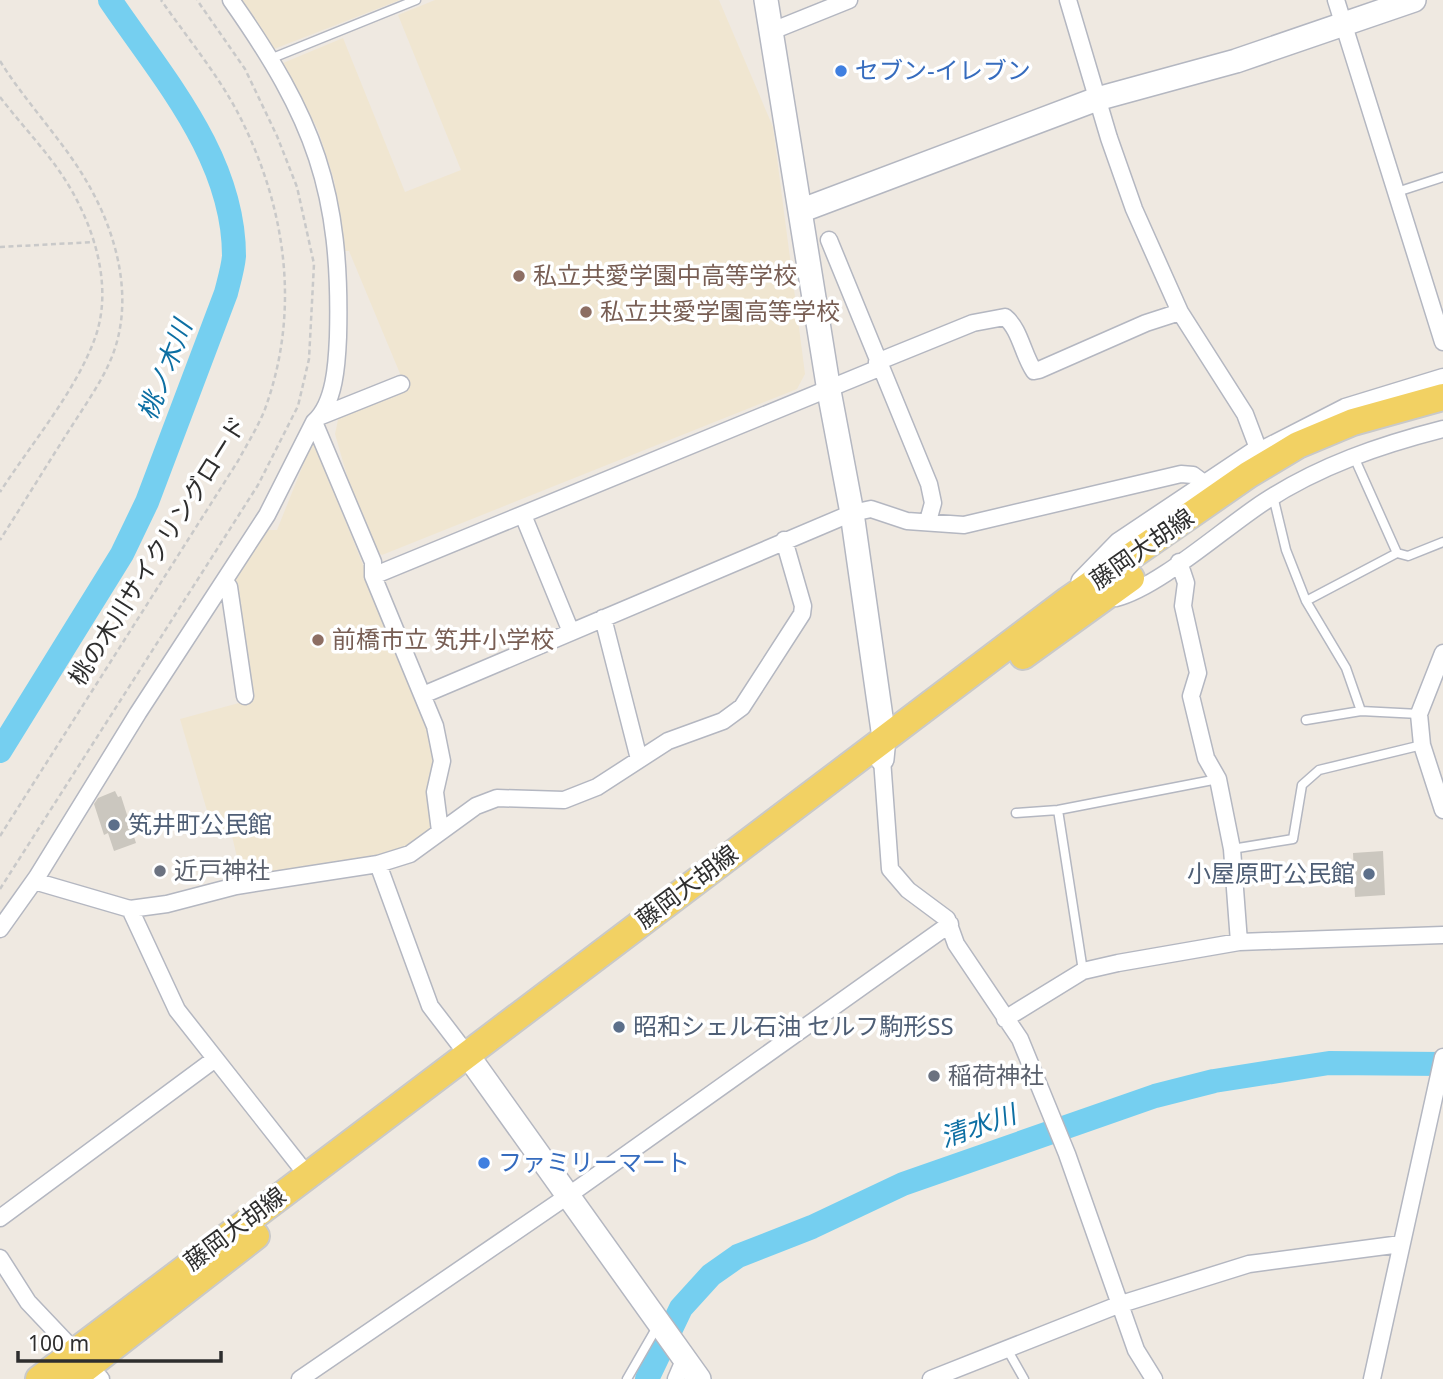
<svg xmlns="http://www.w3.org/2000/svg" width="1443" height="1379" font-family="'Noto Sans','Noto Sans JP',sans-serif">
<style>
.education{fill:#f0e6d1}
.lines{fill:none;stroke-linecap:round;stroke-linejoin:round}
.river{stroke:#75cff0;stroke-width:24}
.building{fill:#cbc7bf}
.lane-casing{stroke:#b4b7c1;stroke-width:11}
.street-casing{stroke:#b4b7c1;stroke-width:19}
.secondary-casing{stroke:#b4b7c1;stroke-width:26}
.primary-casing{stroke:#c9c9c9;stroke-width:30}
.path{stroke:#c9c9c9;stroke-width:2.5;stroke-dasharray:5 3.5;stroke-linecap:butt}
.lane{stroke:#fff;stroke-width:8}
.street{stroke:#fff;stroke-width:16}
.secondary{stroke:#fff;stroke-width:23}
.primary{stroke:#f2d163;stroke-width:26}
.shop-dot{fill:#3f7fe0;stroke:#fff;stroke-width:2.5}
.education-dot{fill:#8d6e63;stroke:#fff;stroke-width:2.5}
.service-dot{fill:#5c6f8a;stroke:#fff;stroke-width:2.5}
.worship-dot{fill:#6b7280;stroke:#fff;stroke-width:2.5}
.labels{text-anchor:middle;stroke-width:7;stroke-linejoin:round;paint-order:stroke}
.shop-label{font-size:24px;fill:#366cbe;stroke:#fff;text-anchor:start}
.education-label{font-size:24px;fill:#785e54;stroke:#fff;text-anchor:start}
.street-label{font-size:24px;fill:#2e2e2e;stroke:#fff}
.service-label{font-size:24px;fill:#4e5e75;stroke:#fff;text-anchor:start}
.worship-label{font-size:24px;fill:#5b616d;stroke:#fff;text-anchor:start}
.water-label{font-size:26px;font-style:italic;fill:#0d6fa3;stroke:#fff}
</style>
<rect width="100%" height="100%" fill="#efe9e1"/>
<path class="education" d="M240,0H400L274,49Z
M435,0H719L773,127L805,374L797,389L382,555L375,551L356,507L335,434L339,415L406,388L349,251H345L334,180L318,130L283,63L343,38L405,192L461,170L398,15Z
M313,440L428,727L436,762L432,829L414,843L379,856L242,879L230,827L213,831L180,719L250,700L233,579L267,530H277Z"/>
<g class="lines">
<path class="river" d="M0,751L122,554L147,502L226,293C229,281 233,268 234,256C234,157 162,77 110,0
M647,1379L681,1308L711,1275L738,1256L812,1227L903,1184L1155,1096L1214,1081L1329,1063L1443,1064"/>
</g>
<path class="building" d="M115,791L118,797L121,796L136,843L114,851L108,833L104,835L94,804L98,798Z
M1383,851L1385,895L1355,897L1353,853Z"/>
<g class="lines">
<defs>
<path id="lane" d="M270,59L416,0
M1397,192L1443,177
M1354,457L1397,553
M1273,496L1286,550L1306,601L1346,668L1361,711
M1306,601L1397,553L1408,556L1443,542
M1306,720L1361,711L1419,714
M1058,810L1083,971
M1016,813L1058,810L1218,779
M1232,849L1293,839L1302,785L1319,770L1422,745
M1007,1349L1024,1379
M627,1379L657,1327"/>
<path id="street" d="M1068,0L1109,138L1134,209L1180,312L1245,414L1259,451L1345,407L1443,377
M1336,0L1443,342
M772,31L849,0
M829,240L929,484L933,503L928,521
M877,362L973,323L1005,317C1020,329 1023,355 1034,371L1039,370L1146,323L1180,312
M321,416L401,384
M314,422L373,562V576L435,726L442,761L435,792L440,831
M523,515L571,632
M1179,562L1186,583L1183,606L1198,673L1191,696L1206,758L1218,779L1232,849L1239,942
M373,576L879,368
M225,581L229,587L245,696
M1116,598C1159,587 1224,528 1264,502C1319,466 1380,445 1443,429
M603,618L639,759
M1443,653L1419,714L1422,745L1443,810
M423,695L852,513L871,509L907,521L964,525L1181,474L1193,475L1205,484
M882,759L890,869L908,890L947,919L956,944L1020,1039L1067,1154L1136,1350L1154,1379
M378,864L430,1006L466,1053
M34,881L130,909
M0,929L37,877L138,713L267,515L314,422C335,404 337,362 338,337C342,191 314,118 231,0
M1005,1019L1083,971L1118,963L1239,942L1443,935
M307,1175L177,1010L130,909L167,904L236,886L378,864L410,854L476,806L497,798L564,800L597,787L668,741L723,721L742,707L802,614L803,606L784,540
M0,1218L215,1059
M0,1258L28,1302L101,1379
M300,1379L569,1195L950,924
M676,1379L685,1358
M931,1379L1118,1305L1249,1264L1401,1244
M1372,1379L1443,1057"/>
<path id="secondary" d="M766,0L829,391L852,513L884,738L882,759
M800,211L1097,99L1236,61L1414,0
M1083,582L1120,544L1259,451
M466,1053L699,1379"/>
<path id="primary" d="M1023,656L1131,578
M39,1379L1068,600L1248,475L1298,445L1353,422L1443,397
M72,1379L256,1236"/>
</defs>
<use href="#lane" class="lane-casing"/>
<use href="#street" class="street-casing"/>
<use href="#secondary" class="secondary-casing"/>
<use href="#primary" class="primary-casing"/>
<path class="path" d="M0,61C28,106 67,144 92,191C119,241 134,304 111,359C100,385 83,408 68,432C45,468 23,504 0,540
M0,97C19,122 42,146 60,172C91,217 115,283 95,338C76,391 31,444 0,492
M0,247L95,242
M0,836L238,461C247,444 258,427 265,409C301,310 286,207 239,115C219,76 186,36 161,0
M0,889L258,485L298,406L309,359L314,264L297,187L277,136L245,69L197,0"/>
<use href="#lane" class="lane"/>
<use href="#street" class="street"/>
<use href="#secondary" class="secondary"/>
<use href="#primary" class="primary"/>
</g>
<g class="shop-dot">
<circle cx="841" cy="71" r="7"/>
<circle cx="484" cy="1163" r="7"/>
</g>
<g class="education-dot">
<circle cx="519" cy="276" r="7"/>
<circle cx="586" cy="312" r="7"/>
<circle cx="318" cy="640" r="7"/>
</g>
<g class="service-dot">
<circle cx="114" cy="825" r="7"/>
<circle cx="1369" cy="874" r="7"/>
<circle cx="619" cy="1027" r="7"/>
</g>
<g class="worship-dot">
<circle cx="160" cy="871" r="7"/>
<circle cx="934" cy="1076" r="7"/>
</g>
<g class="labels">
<g class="shop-label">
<text x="855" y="79">セブン-イレブン</text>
<text x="498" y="1171">ファミリーマート</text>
</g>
<g class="education-label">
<text x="533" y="284">私立共愛学園中高等学校</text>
<text x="600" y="320">私立共愛学園高等学校</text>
<text x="332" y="648">前橋市立 笂井小学校</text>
</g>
<g class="street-label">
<text transform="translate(1142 549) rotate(-35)" y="8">藤岡大胡線</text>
<text transform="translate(158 551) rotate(-58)" y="8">桃の木川サイクリングロード</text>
<text transform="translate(687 887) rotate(-37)" y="8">藤岡大胡線</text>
<text transform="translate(235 1229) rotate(-37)" y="8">藤岡大胡線</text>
</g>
<g class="service-label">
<text x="128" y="833">笂井町公民館</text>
<text x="1355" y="882" text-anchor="end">小屋原町公民館</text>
<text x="633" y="1035">昭和シェル石油 セルフ駒形SS</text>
</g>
<g class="worship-label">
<text x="174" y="879">近戸神社</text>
<text x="948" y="1084">稲荷神社</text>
</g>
<g class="water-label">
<text transform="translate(165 370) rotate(-69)" y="9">桃ノ木川</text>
<text transform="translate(978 1126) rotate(-19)" y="9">清水川</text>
</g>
</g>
<path d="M18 1351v10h203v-10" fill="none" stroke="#2e2e2e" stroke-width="3.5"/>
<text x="28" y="1351" font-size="21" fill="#2e2e2e" stroke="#ffffff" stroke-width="5" paint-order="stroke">100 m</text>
</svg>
